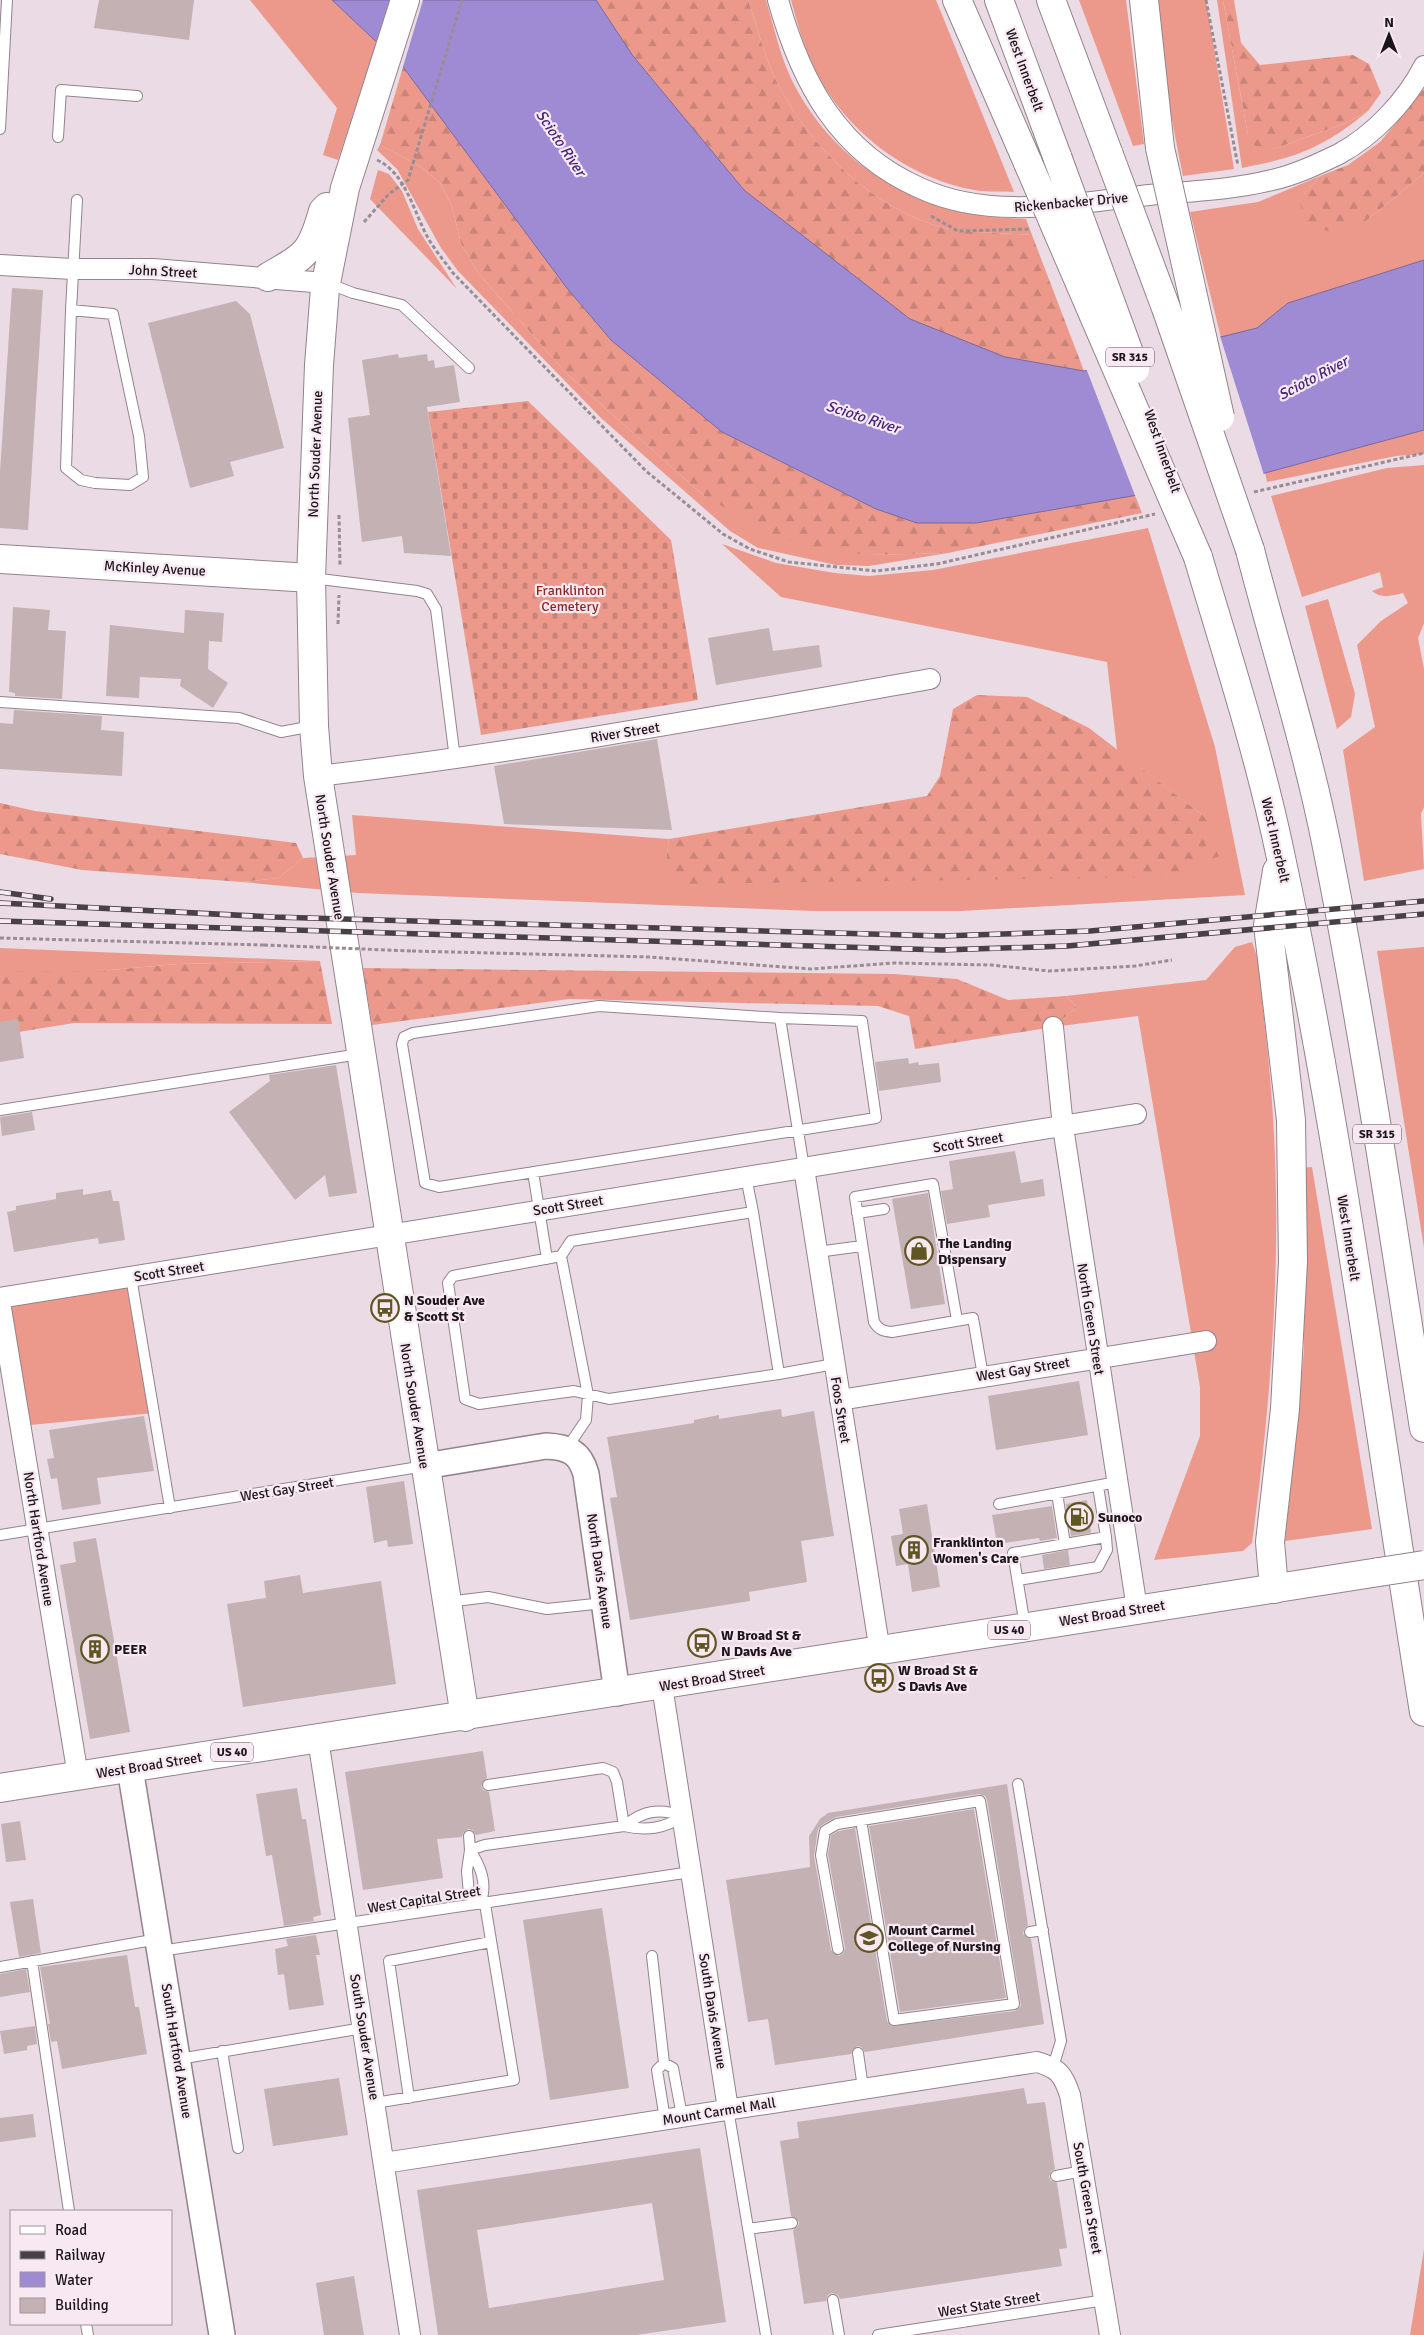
<svg xmlns="http://www.w3.org/2000/svg" width="1424" height="2335" font-family="Signika,sans-serif">
<style>
.grass{fill:#ec998c}
.forest{fill:url(#forest-firs)}
.cemetery{fill:url(#cemetery-stones)}
.water{fill:#9f8bd4;stroke:#77689c}
.pier{fill:#ebdbe4}
.building{fill:#c3b1b4;fill-rule:evenodd}
.lines{fill:none;stroke-linecap:round;stroke-linejoin:round}
.service-casing{stroke:#92838c;stroke-width:12}
.minor-casing{stroke:#92838c;stroke-width:22}
.tertiary-casing{stroke:#92838c;stroke-width:28}
.secondary-casing{stroke:#92838c;stroke-width:30}
.primary-casing{stroke:#92838c;stroke-width:30}
.motorway-casing{stroke:#92838c;stroke-width:30}
.path{stroke:#998d94;stroke-width:3;stroke-dasharray:4 2.5;stroke-linecap:butt}
.service{stroke:#fff;stroke-width:10}
.minor{stroke:#fff;stroke-width:20}
.tertiary{stroke:#fff;stroke-width:25}
.secondary{stroke:#fff;stroke-width:28}
.primary{stroke:#fff;stroke-width:28}
.motorway{stroke:#fff;stroke-width:28}
.rail-casing{stroke:#474044;stroke-width:5.5}
.rail{stroke:#f8e8f1;stroke-width:4;stroke-dasharray:11;stroke-linecap:butt}
.primary-bridge-casing{stroke:#92838c;stroke-width:30;stroke-linecap:butt}
.motorway-bridge-casing{stroke:#92838c;stroke-width:30;stroke-linecap:butt}
.path-bridge{stroke:#998d94;stroke-width:3;stroke-dasharray:4 2.5;stroke-linecap:butt}
.primary-bridge{stroke:#fff;stroke-width:28}
.motorway-bridge{stroke:#fff;stroke-width:28}
.labels{text-anchor:middle;stroke-width:4.5;stroke-linejoin:round;paint-order:stroke}
.shield{fill:#f8e8f1;stroke:#5d555a;stroke-width:1}
.shield-label{font-size:12px;font-weight:bold;fill:#1b1619}
.street-label{font-size:14px;fill:#1b1619;stroke:#f8e8f1}
.park-label{font-size:14px;fill:#8f2b22;stroke:#f8e8f1}
.poi-label{font-size:14px;font-weight:bold;fill:#1b1619;stroke:#f8e8f1;text-anchor:start}
.water-label{font-size:15px;font-style:italic;fill:#45257a;stroke:#f8e8f1}
</style>
<defs>
<pattern id="forest-firs" width="22" height="20" patternUnits="userSpaceOnUse" patternTransform="scale(1.25)"><rect width="22" height="20" fill="#ec998c"/><path d="M5 1l3.5 6h-7zM16 11l3.5 6h-7z" fill="#ca8378"/></pattern>
<pattern id="cemetery-stones" width="16" height="16" patternUnits="userSpaceOnUse" patternTransform="scale(1.25)"><rect width="16" height="16" fill="#ec998c"/><path d="M2 7V4a2 2 0 0 1 4 0v3zM10 15v-3a2 2 0 0 1 4 0v3z" fill="#ca8378"/></pattern>
</defs>
<rect width="100%" height="100%" fill="#ebdbe4"/>
<path class="grass" d="M250,0H332L377,42L338,160L323,155L337,108Z
M748,0H766C775,30 781,62 797,90C845,176 930,216 1026,219L1032,235C1007,233 964,233 941,227C870,207 805,142 774,76C763,52 757,25 748,0Z
M791,0H936L1014,192C1003,191 991,192 980,191C909,180 843,131 813,65C803,44 797,22 791,0Z
M1079,0H1126L1144,144L1133,146Z
M1159,0H1206L1234,169L1183,176C1171,118 1160,59 1159,0Z
M1217,0H1223L1248,135L1274,149L1346,123L1368,111C1325,147 1296,158 1242,168Z
M380,145L420,166L440,183L452,206L461,244L478,273L566,373L704,496L870,555L948,553L869,566L836,565L758,548L730,531L601,418L458,271L441,248L397,169L377,150Z
M378,170L389,174L402,191L418,229L457,289L370,199Z
M1424,173V260L1288,303L1257,328L1221,338L1190,212L1258,202L1320,176L1304,194L1366,221Z
M1424,430V454L1396,456L1267,482L1265,473Z
M1424,465V623L1418,638L1424,669V807L1421,814L1424,869L1364,881L1343,750L1375,727L1357,645L1381,621L1408,603L1403,593C1390,596 1382,599 1372,591L1383,587L1380,572L1302,597L1271,496L1387,468Z
M1148,528L1215,747L1245,895L961,911H814L358,893L242,882L279,878L303,858L356,855L352,815L669,839L666,860L1205,817L1117,750L1107,662L781,597L722,544L776,563L835,573L869,576L933,570Z
M1328,599L1355,694L1351,717L1337,729L1305,606Z
M1252,942L1258,959C1263,1012 1270,1065 1273,1117C1282,1259 1271,1403 1252,1543L1243,1551L1154,1560L1200,1436V1387L1138,1016L1053,1027L1077,1007L1066,996L1206,980L1235,947Z
M1424,947V1248L1377,951Z
M0,948L320,961L178,964L98,971H0Z
M1312,1167L1372,1529L1285,1541L1304,1350L1300,1168Z
M131,1277L154,1413L20,1426L0,1302Z
M1424,2249V2335H1410Z"/>
<path class="forest" d="M596,0H748C757,25 763,52 774,76C805,142 870,207 941,227C964,233 1007,233 1032,235L1084,371L1005,357L910,319L744,190L633,56Z
M1223,0H1234L1241,43L1260,65L1353,55L1369,64L1381,93L1368,111L1346,123L1274,149L1255,146L1248,135Z
M403,67L566,287L611,340L722,432L876,509L917,523H976L1135,495L1142,513L948,553L870,555L816,549L770,533L704,496L566,373L478,273L461,244L452,206L440,183L420,166L380,145Z
M1424,89V173L1366,221L1333,232L1309,226L1300,204L1304,194L1320,176L1348,165L1380,142Z
M977,695L1027,697L1089,728L1205,817L1219,856L1171,877L681,884L666,860L669,839L927,796L940,776L953,709Z
M0,803L35,811L296,843L303,858L279,878L242,882L82,870L0,854Z
M320,961L332,1024L74,1023L0,1035V971H98L178,964Z
M363,968L894,974L957,979L1008,1000L1066,996L1077,1007L1053,1027L915,1049L909,1016L878,1006L569,999L372,1025Z"/>
<path class="cemetery" d="M528,401L671,540L698,700L481,735L428,412Z"/>
<path class="water" d="M332,0H596L633,56L744,190L910,319L1005,357L1084,371L1257,328L1288,303L1424,260V430L1265,473L976,523H917L876,509L722,432L611,340L566,287L403,67Z"/>
<path class="pier" d="M390,0H423L402,70L376,44Z
M1220,336L1264,475L1136,498L1086,368Z"/>
<path class="building" d="M99,0H194L189,40L94,28Z
M12,288L43,290L28,530L0,528V472Z
M236,301L250,314L284,448L230,462L234,476L190,488L148,323Z
M398,354L399,358L427,354L428,361L434,360L435,368L454,365L460,402L427,407L451,556L404,553L402,536L362,542L348,418L370,415L362,360Z
M13,607L50,610L48,630L66,631L62,699L15,696V693L9,692Z
M185,610L224,613L222,642L209,641L208,669L228,683L213,708L180,686L181,679L140,677L139,698L106,696L110,625L184,633Z
M769,628L773,651L819,645L822,667L716,685L708,638Z
M14,710L102,716L101,730L124,732L122,776L0,769V723L13,724Z
M657,739L672,830L504,824L494,766Z
M18,1019L24,1058L0,1062V1022Z
M908,1058L909,1064L918,1062L919,1065L939,1063L941,1082L879,1091L875,1062Z
M336,1065L357,1193L329,1197L325,1175L295,1200L229,1112L270,1081L269,1075Z
M32,1112L35,1130L2,1136L0,1117Z
M1015,1151L1021,1183L1043,1179L1045,1196L988,1205L990,1217L947,1224L941,1191L953,1189L949,1161Z
M83,1189V1195L111,1190L113,1201H119L125,1240L99,1244L98,1238L14,1252L7,1212L16,1210V1206L56,1199V1193Z
M928,1193L945,1304L911,1309L892,1199Z
M1079,1381L1088,1435L996,1450L988,1396Z
M781,1409L782,1417L814,1411L834,1536L801,1541L807,1582L749,1592L750,1601L630,1620L610,1498L617,1497L607,1437L694,1423V1420L719,1415V1419Z
M144,1416L154,1471L97,1478L101,1504L62,1510L57,1478L51,1479L47,1459L54,1458L49,1430Z
M404,1481L413,1544L388,1547L387,1540L374,1543L366,1487Z
M1087,1500L1091,1533L1071,1536L1066,1504Z
M927,1504L940,1587L912,1592L908,1564L896,1566L891,1536L903,1534L899,1509Z
M1052,1506L1057,1538L1040,1541L1039,1538L997,1544L992,1515Z
M96,1538L130,1732L90,1739L60,1565L76,1562L73,1542Z
M1068,1550L1070,1565L1044,1569L1042,1555Z
M300,1575L303,1593L381,1581L396,1684L243,1707L227,1604L266,1598L264,1581Z
M483,1751L487,1778L481,1786L483,1790L489,1792L495,1831L476,1835L472,1830L468,1829L463,1833L462,1837L437,1839L443,1878L363,1890L345,1772Z
M1007,1784L1028,1925L1024,1929L1023,1934L1031,1939L1044,2024L865,2052L861,2047L857,2046L851,2054L775,2065L768,2019L748,2022L726,1880L810,1867L809,1836L820,1819L828,1813ZM979,1794L985,1796L987,1800L1021,2006L1015,2011L892,2026L887,2021L855,1828L839,1831L831,1835L828,1855L845,1948L843,1954L839,1956L831,1950L814,1856L818,1829L822,1825L836,1817Z
M297,1788L302,1819H306L321,1915L313,1917L314,1921L284,1926L272,1855L266,1856L256,1794Z
M974,1809L1006,1998L900,2012L869,1826Z
M20,1821L26,1860L6,1862L1,1824Z
M33,1899L41,1953L19,1957L10,1902Z
M602,1908L629,2088L550,2100L523,1920Z
M316,1935L320,1955H316L324,2005L289,2010L284,1974L278,1975L275,1949L288,1946L286,1939Z
M127,1955L135,2007H139L147,2054L62,2069L57,2041L51,2042L48,2024H50L40,1967Z
M26,1969L30,1992L0,1997V1974Z
M35,2026L37,2044L27,2046V2050L4,2054L0,2031Z
M339,2078L348,2135L273,2146L264,2089Z
M1024,2088L1027,2104L1045,2102L1055,2169L1051,2171L1049,2177L1051,2181L1057,2183L1067,2248L1059,2249L1062,2266L840,2299L838,2295L832,2293L828,2295L826,2301L804,2304L793,2230L798,2226L799,2222L791,2216L780,2141L799,2138L797,2122Z
M33,2114L36,2137L0,2142V2118Z
M700,2148L726,2322L636,2335H438L417,2190ZM652,2203L664,2280L489,2308L477,2230Z
M354,2276L364,2335H324L316,2283Z"/>
<g class="lines">
<defs>
<path id="service" d="M0,129L7,0
M58,137L61,90L137,96
M327,283L353,293L402,305L469,368
M71,310L113,314L139,436L143,477L130,485L95,483L81,480L66,468L71,310L77,200
M312,578L417,591L427,594L436,609L455,759
M0,702L239,718L281,732L313,726
M780,1018L862,1021L876,1118L439,1187L425,1183L402,1044L404,1037L413,1033L599,1006L780,1018L804,1168
M0,1110L360,1054
M533,1172L547,1259
M746,1177L753,1212
M753,1212L779,1374L609,1399L574,1391L479,1404L465,1399L448,1283L453,1276L561,1256L571,1241Z
M857,1213L884,1209
M817,1252L862,1246
M561,1256L588,1395L586,1420L567,1448
M131,1277L170,1508
M957,1320L933,1184L855,1197L874,1322C879,1330 883,1331 892,1332L973,1318L983,1376
M779,1374L834,1364
M1057,1493L1065,1544L1106,1537L1098,1486
M999,1504L1117,1482
M0,1535L425,1466
M1018,1580L1098,1567L1107,1550L1106,1537
M447,1602L488,1597L547,1609L604,1603
M1025,1626L1013,1553L1065,1544
M1018,1784L1061,2041L1053,2067
M488,1785L603,1768L613,1772L617,1782L624,1826
M469,1836L470,1850L485,1845L624,1826C646,1831 664,1829 683,1816C659,1808 644,1810 624,1826
M470,1850C481,1867 488,1884 480,1904L469,1895L467,1871Z
M1030,1932L1043,1930
M838,1949L821,1855L825,1831L837,1824L980,1801L1014,2004L894,2020L861,1820
M160,1951L691,1872
M652,1956L664,2063
M32,1961L69,2211
M0,1967L158,1939
M222,2051L238,2148
M858,2053L863,2088
M179,2059L363,2028
M409,2098L389,1961L491,1942
M375,2103L514,2080L485,1904
M728,2109L766,2335
M665,2119L657,2070L664,2063L673,2068L682,2116
M1056,2176L1083,2171
M748,2229L792,2223
M833,2300L839,2335
M86,2324L88,2335
M878,2335L1105,2300"/>
<path id="minor" d="M778,0C801,82 838,152 920,188C991,221 1074,203 1149,195C1190,191 1232,190 1272,180C1295,175 1318,164 1339,154C1374,135 1406,101 1424,66
M0,265L73,269H153L326,283
M318,776C523,752 726,715 930,679
M1053,1027L1063,1127L1137,1609
M804,1168L880,1652
M0,1298L1136,1114
M0,1302L78,1776
M840,1400L1206,1341
M662,1686L728,2109
M318,1739L410,2335
M384,2163L1037,2062C1058,2068 1063,2074 1070,2095L1110,2335"/>
<path id="tertiary" d="M425,1466L546,1446C568,1447 580,1452 586,1474L617,1693
M130,1768L222,2335"/>
<path id="secondary" d="M0,559L311,578"/>
<path id="primary" d="M405,0L345,188L325,288L319,365L311,578L314,726L318,776L465,1717
M268,277C306,255 311,254 323,211L327,207
M0,1788L1379,1572"/>
<path id="motorway" d="M957,0L1028,163
M999,0L1058,159
M1051,0L1109,155
M1144,0L1160,148
M1250,550C1275,647 1306,743 1326,842C1365,1036 1393,1232 1424,1428
M1198,557C1227,655 1259,753 1280,853C1341,1137 1378,1426 1424,1712
M1274,1589L1270,1542L1285,1409L1293,1262L1291,1120L1268,925L1277,871"/>
</defs>
<use href="#service" class="service-casing"/>
<use href="#minor" class="minor-casing"/>
<use href="#tertiary" class="tertiary-casing"/>
<use href="#secondary" class="secondary-casing"/>
<use href="#primary" class="primary-casing"/>
<use href="#motorway" class="motorway-casing"/>
<path class="path" d="M1206,0L1238,166
M377,160C406,173 414,213 428,238C435,250 445,262 453,273L646,471L723,534L750,549L789,562L876,571L937,564L1155,514
M931,216L958,231L1031,229
M364,222L389,194L408,180L462,0
M1254,492L1424,453
M339,515L340,567
M338,624L339,595
M0,938L264,945
M412,951L650,957L811,969L894,963L991,965L1049,971L1135,966L1172,960"/>
<use href="#service" class="service"/>
<use href="#minor" class="minor"/>
<use href="#tertiary" class="tertiary"/>
<use href="#secondary" class="secondary"/>
<use href="#primary" class="primary"/>
<use href="#motorway" class="motorway"/>
<defs>
<path id="rail" d="M0,892L51,899
M0,903L273,917L942,936L1090,931L1424,901
M0,921L942,950L1067,946L1424,914"/>
</defs>
<use href="#rail" class="rail-casing"/>
<use href="#rail" class="rail"/>
<defs>
<path id="primary-bridge" d="M1379,1572L1424,1565"/>
<path id="motorway-bridge" d="M1160,148L1220,417
M1109,155L1166,308L1250,550
M1058,159L1135,369
M1028,163L1198,557"/>
</defs>
<use href="#primary-bridge" class="primary-bridge-casing"/>
<use href="#motorway-bridge" class="motorway-bridge-casing"/>
<path class="path-bridge" d="M264,945L412,951"/>
<use href="#primary-bridge" class="primary-bridge"/>
<use href="#motorway-bridge" class="motorway-bridge"/>
</g>
<defs>
<symbol id="shop-ring" viewBox="-11 -11 22 22"><circle r="9.5" fill="#f8e8f1" stroke="#605622" stroke-width="1.5"/><path d="M-5-2.5h2.3a2.7 3.5 0 0 1 5.4 0H5L5.5 6h-11ZM-1.5-2.5h3a1.5 2.3 0 0 0-3 0Z" fill="#605622"/></symbol>
<symbol id="bus-ring" viewBox="-11 -11 22 22"><circle r="9.5" fill="#f8e8f1" stroke="#605622" stroke-width="1.5"/><path d="M-5-6H5V4H4V6H2V4H-2V6H-4V4H-5ZM-3.5-4V0h7V-4ZM-3.5 1.2v1.5H-2V1.2ZM2 1.2v1.5H3.5V1.2Z" fill="#605622"/></symbol>
<symbol id="fuel-ring" viewBox="-11 -11 22 22"><circle r="9.5" fill="#f8e8f1" stroke="#605622" stroke-width="1.5"/><path d="M-5.5-6h7V0h2V4h1.3V-2.5L3-4.5l.8-.8L6-3V5H2.5V1h-1V6h-7ZM-4.2-4.7v3.2H.2V-4.7Z" fill="#605622"/></symbol>
<symbol id="building-ring" viewBox="-11 -11 22 22"><circle r="9.5" fill="#f8e8f1" stroke="#605622" stroke-width="1.5"/><path d="M-4-6H4V6H1V3H-1V6H-4ZM-2.5-4.3h1.7v1.8h-1.7ZM.8-4.3h1.7v1.8H.8ZM-2.5-1h1.7V.8h-1.7ZM.8-1h1.7V.8H.8Z" fill="#605622"/></symbol>
<symbol id="university-ring" viewBox="-11 -11 22 22"><circle r="9.5" fill="#f8e8f1" stroke="#605622" stroke-width="1.5"/><path d="M0-5L7-2L0 1L-7-2ZM-4 1L0 2.5L4 1V4Q0 6-4 4Z" fill="#605622"/></symbol>
</defs>
<g fill-rule="evenodd">
<use href="#shop-ring" x="903" y="1235" width="32" height="32"/>
<use href="#bus-ring" x="369" y="1292" width="32" height="32"/>
<use href="#fuel-ring" x="1063" y="1501" width="32" height="32"/>
<use href="#building-ring" x="898" y="1534" width="32" height="32"/>
<use href="#bus-ring" x="686" y="1627" width="32" height="32"/>
<use href="#building-ring" x="79" y="1633" width="32" height="32"/>
<use href="#bus-ring" x="863" y="1662" width="32" height="32"/>
<use href="#university-ring" x="853" y="1922" width="32" height="32"/>
</g>
<g class="labels">
<g class="shield">
<rect x="1106" y="347.5" width="48" height="19" rx="4"/>
<rect x="1353" y="1124.5" width="48" height="19" rx="4"/>
<rect x="988" y="1620.5" width="42" height="19" rx="4"/>
<rect x="211" y="1742.5" width="42" height="19" rx="4"/>
</g>
<g class="shield-label">
<text x="1130" y="361">SR 315</text>
<text x="1377" y="1138">SR 315</text>
<text x="1009" y="1634">US 40</text>
<text x="232" y="1756">US 40</text>
</g>
<g class="street-label">
<text transform="translate(1025 70) rotate(70)" y="5">West Innerbelt</text>
<text transform="translate(1071 202) rotate(-5)" y="5">Rickenbacker Drive</text>
<text transform="translate(163 271) rotate(3)" y="5">John Street</text>
<text transform="translate(1163 451) rotate(71)" y="5">West Innerbelt</text>
<text transform="translate(315 454) rotate(-88)" y="5">North Souder Avenue</text>
<text transform="translate(155 568) rotate(3)" y="5">McKinley Avenue</text>
<text transform="translate(625 732) rotate(-9)" y="5">River Street</text>
<text transform="translate(1276 840) rotate(77)" y="5">West Innerbelt</text>
<text transform="translate(330 857) rotate(81)" y="5">North Souder Avenue</text>
<text transform="translate(968 1142) rotate(-9)" y="5">Scott Street</text>
<text transform="translate(568 1205) rotate(-9)" y="5">Scott Street</text>
<text transform="translate(1349 1238) rotate(81)" y="5">West Innerbelt</text>
<text transform="translate(169 1271) rotate(-9)" y="5">Scott Street</text>
<text transform="translate(1091 1319) rotate(81)" y="5">North Green Street</text>
<text transform="translate(1023 1369) rotate(-9)" y="5">West Gay Street</text>
<text transform="translate(415 1406) rotate(81)" y="5">North Souder Avenue</text>
<text transform="translate(841 1410) rotate(81)" y="5">Foos Street</text>
<text transform="translate(287 1489) rotate(-9)" y="5">West Gay Street</text>
<text transform="translate(39 1539) rotate(81)" y="5">North Hartford Avenue</text>
<text transform="translate(600 1571) rotate(82)" y="5">North Davis Avenue</text>
<text transform="translate(1112 1613) rotate(-9)" y="5">West Broad Street</text>
<text transform="translate(712 1678) rotate(-9)" y="5">West Broad Street</text>
<text transform="translate(149 1765) rotate(-9)" y="5">West Broad Street</text>
<text transform="translate(424 1899) rotate(-9)" y="5">West Capital Street</text>
<text transform="translate(713 2011) rotate(81)" y="5">South Davis Avenue</text>
<text transform="translate(365 2037) rotate(81)" y="5">South Souder Avenue</text>
<text transform="translate(177 2051) rotate(81)" y="5">South Hartford Avenue</text>
<text transform="translate(719 2111) rotate(-9)" y="5">Mount Carmel Mall</text>
<text transform="translate(1088 2198) rotate(80)" y="5">South Green Street</text>
<text transform="translate(989 2304) rotate(-9)" y="5">West State Street</text>
</g>
<g class="park-label">
<text x="570" y="595">Franklinton<tspan x="570" dy="16">Cemetery</tspan></text>
</g>
<g class="poi-label">
<text x="938" y="1248">The Landing<tspan x="938" dy="16">Dispensary</tspan></text>
<text x="404" y="1305">N Souder Ave<tspan x="404" dy="16">&amp; Scott St</tspan></text>
<text x="1098" y="1522">Sunoco</text>
<text x="933" y="1547">Franklinton<tspan x="933" dy="16">Women's Care</tspan></text>
<text x="721" y="1640">W Broad St &amp;<tspan x="721" dy="16">N Davis Ave</tspan></text>
<text x="114" y="1654">PEER</text>
<text x="898" y="1675">W Broad St &amp;<tspan x="898" dy="16">S Davis Ave</tspan></text>
<text x="888" y="1935">Mount Carmel<tspan x="888" dy="16">College of Nursing</tspan></text>
</g>
<g class="water-label">
<text transform="translate(561 143) rotate(56)" y="5">Scioto River</text>
<text transform="translate(1313 378) rotate(-28)" y="5">Scioto River</text>
<text transform="translate(863 417) rotate(18)" y="5">Scioto River</text>
</g>
</g>
<rect x="10" y="2210" width="162" height="115" fill="#f8e8f1" stroke="#a0949b"/>
<rect x="20" y="2226" width="25" height="8" fill="#ffffff" stroke="#a0949b"/>
<text x="55" y="2235" font-size="15" fill="#1b1619">Road</text>
<rect x="20" y="2251" width="25" height="8" fill="#474044" stroke="#a0949b"/>
<text x="55" y="2260" font-size="15" fill="#1b1619">Railway</text>
<rect x="20" y="2272" width="25" height="15" fill="#9f8bd4" stroke="#a0949b"/>
<text x="55" y="2285" font-size="15" fill="#1b1619">Water</text>
<rect x="20" y="2298" width="25" height="15" fill="#c3b1b4" stroke="#a0949b"/>
<text x="55" y="2310" font-size="15" fill="#1b1619">Building</text>
<g transform="translate(1389 35)" stroke="#f8e8f1" stroke-width="4" paint-order="stroke">
<path d="M0-4L9 19L0 12L-9 19Z" fill="#1b1619"/>
<text y="-8" font-size="14" font-weight="bold" text-anchor="middle" fill="#1b1619">N</text>
</g>
</svg>
